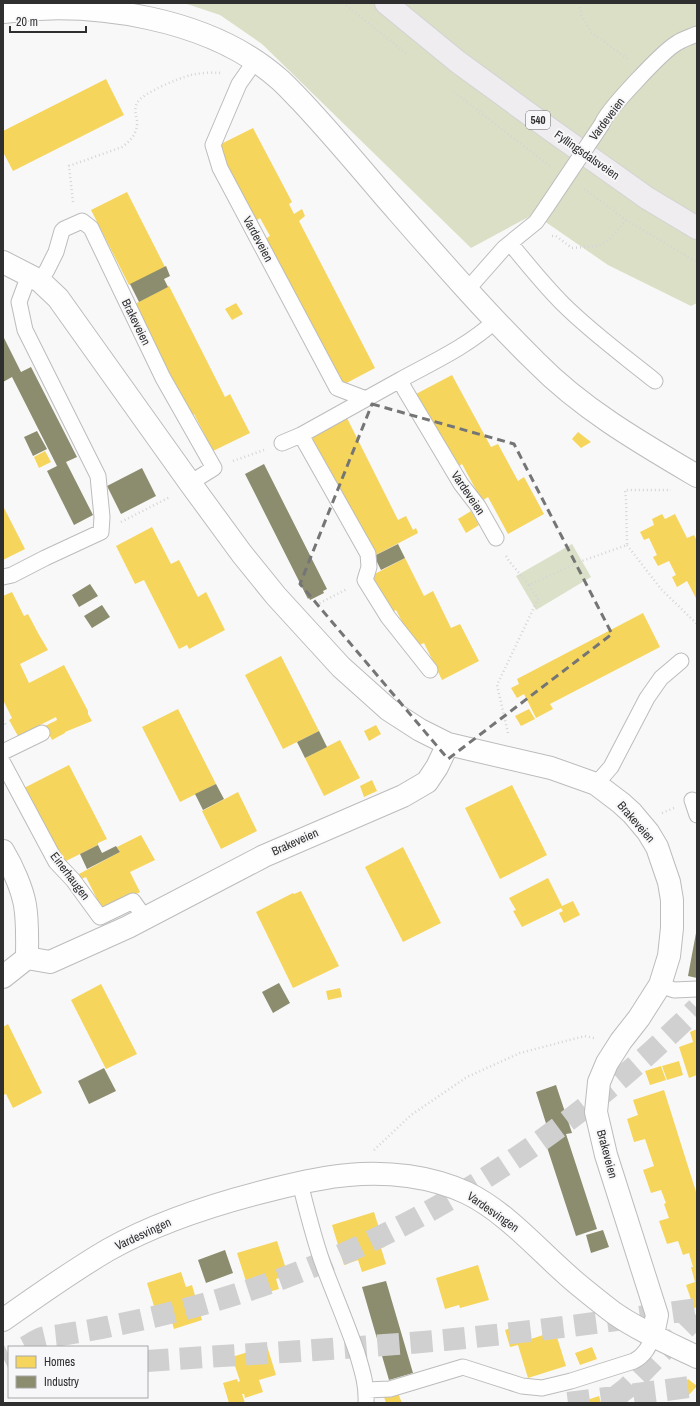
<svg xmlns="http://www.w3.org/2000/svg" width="700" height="1406" font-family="'Archivo Narrow',sans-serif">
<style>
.green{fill:#dbe0c9}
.forest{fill:#dadfc5}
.homes{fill:#f6d55c}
.industry{fill:#8c8c6e}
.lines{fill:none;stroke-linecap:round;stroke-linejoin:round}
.primary-tunnel{stroke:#d0d0d0;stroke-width:22;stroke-dasharray:22 11;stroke-linecap:butt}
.lane-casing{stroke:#bcbcbc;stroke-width:17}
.street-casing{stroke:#bcbcbc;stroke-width:24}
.secondary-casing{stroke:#bcbcbc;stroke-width:24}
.primary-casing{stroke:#d3d3d3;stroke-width:24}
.path{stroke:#d5d5d5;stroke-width:2.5;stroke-dasharray:1 3;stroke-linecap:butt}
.lane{stroke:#fefefe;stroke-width:15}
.street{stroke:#fefefe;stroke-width:22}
.secondary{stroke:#fefefe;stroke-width:22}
.primary{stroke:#efedf0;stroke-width:22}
.lane-bridge-casing{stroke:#bcbcbc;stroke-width:17;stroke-linecap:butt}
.lane-bridge{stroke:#fefefe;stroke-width:15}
.marked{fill:none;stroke:#757576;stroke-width:3;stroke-dasharray:8 5;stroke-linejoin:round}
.labels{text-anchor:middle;stroke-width:4;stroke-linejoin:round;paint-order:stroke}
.shield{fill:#f7f7f9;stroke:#6b6b6c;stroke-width:1}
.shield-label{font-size:11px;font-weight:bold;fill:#2f2f30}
.street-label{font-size:12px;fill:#2f2f30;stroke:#f7f7f9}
</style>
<rect width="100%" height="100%" fill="#f8f8f8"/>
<path class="green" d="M572,544L591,577L536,610L516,576Z"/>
<path class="forest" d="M184,3H697V303L691,306L608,265L534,214L471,248L262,44L220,15Z"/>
<path class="homes" d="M106,79L124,115L13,171L3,152V131Z
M253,128L292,202L289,204L294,214L302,209L305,216L299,221L375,368L339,387L263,240L270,236L260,218L256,221L217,146Z
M127,192L165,267L129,285L91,210Z
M169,286L225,397L230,394L250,433L213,451L194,414L189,417L133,305Z
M236,303L243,314L232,320L225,309Z
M452,375L491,447L498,444L518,481L524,477L544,514L508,534L488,497L482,501L462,464L456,468L416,394Z
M347,418L398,520L406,516L413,530L416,528L418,533L374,556L311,436Z
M578,432L591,442L581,448L572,439Z
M45,451L51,462L39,468L34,457Z
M3,506L25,549L3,560Z
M471,511L479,525L466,533L458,519Z
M662,514L665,519L675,514L687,538L694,535L697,541V600L687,581L677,587L672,577L676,575L669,561L658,566L653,557L657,555L649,538L644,540L640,532L654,525L652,519Z
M152,527L171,564L179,560L198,597L206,592L225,630L189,649L187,645L179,649L144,580L135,584L116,546Z
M405,558L424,596L433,591L451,628L460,624L479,661L442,680L424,643L415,647L396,610L388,614L369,577Z
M12,592L24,616L28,614L38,633L48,650L20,664L29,683L64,665L88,711V714L92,721L65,732V733L52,740L45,726L57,720L56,717L18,736L9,720L12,718L3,700V596Z
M643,613L660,647L550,704L553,709L536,718L524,694L517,698L511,688L519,684L517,679Z
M281,656L319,731L283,749L245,675Z
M178,709L216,784L180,802L142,727Z
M529,709L535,719L521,726L515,716Z
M376,725L381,734L369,741L364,731Z
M340,740L360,778L324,796L305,758Z
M69,765L107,839L98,843V845L62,863L24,788Z
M372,780L377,791L364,797L360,786Z
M512,785L547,855L500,879L465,808Z
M238,792L257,831L221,849L202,811Z
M141,835L155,860L130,872L140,892L103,911L86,877L81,879L79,874L120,852L117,847Z
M403,847L441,923L403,942L365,867Z
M548,878L562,906L573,901L580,915L564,923L559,913L563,911L561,908L522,927L513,911L516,910L509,898Z
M301,891L339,966L293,988L256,912L293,893L294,894Z
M101,984L137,1054L106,1069L71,1000Z
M340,988L342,997L328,1000L326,991Z
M8,1024L42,1093L13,1108L6,1094L3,1095V1027Z
M697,1029V1075L689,1078L679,1047L693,1042L690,1032Z
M679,1061L683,1075L667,1080L662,1066Z
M661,1066L666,1080L650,1085L645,1071Z
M664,1090L697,1195V1307L694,1308L686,1285L695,1282L691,1267H693L689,1253L683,1255L678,1241L667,1244L659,1221L669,1218L664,1204L666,1203L661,1190L651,1193L643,1170L654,1166L645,1139L634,1142L627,1119L638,1115L633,1100Z
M374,1212L385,1247L381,1248L386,1264L362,1272L358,1260L344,1265L332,1225Z
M277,1241L288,1275L276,1279L279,1289L251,1297L237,1253Z
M478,1265L489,1300L460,1308L459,1305L445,1309L436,1278Z
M181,1272L186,1287L192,1285L202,1320L174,1329L169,1312L157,1316L147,1283Z
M523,1324L528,1340L555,1331L566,1366L528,1378L518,1345L510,1347L505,1330Z
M267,1346L276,1375L259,1380L263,1392L245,1398L244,1394H242L245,1403H229L223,1383L237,1379L238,1382L240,1381L232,1357Z
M592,1347L597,1359L580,1365L575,1353Z
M688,1379L697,1386L687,1397L683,1393L685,1390L681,1387Z
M398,1393L402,1403H386L384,1397Z
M599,1396L601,1403H578Z
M627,1398L628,1403H613Z"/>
<path class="industry" d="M166,266L170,276L164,279L168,287L139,302L130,284Z
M3,336L21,372L31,367L77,457L66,462L93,515L74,525L47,471L57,466L12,377L3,382Z
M37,431L47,449L33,456L24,437Z
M264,464L327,589L323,591L324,593L310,600L309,598L308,599L245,474Z
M142,468L156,496L121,514L107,486Z
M398,544L405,558L381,570L374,556Z
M90,584L98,596L79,607L72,595Z
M102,605L110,617L92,628L84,616Z
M319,731L327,747L305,758L297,742Z
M216,784L224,799L203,810L195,794Z
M98,845L102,853L116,846L120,852L87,869L80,854Z
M696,933H697V978L688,976Z
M279,983L290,1003L273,1013L262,992Z
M104,1068L116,1091L89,1104L78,1081Z
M556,1085L572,1133L566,1134L597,1229L576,1236L545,1141L551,1139L536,1092Z
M603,1230L609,1247L591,1253L586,1235Z
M225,1250L233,1273L206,1283L198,1260Z
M386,1281L413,1373L389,1380L362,1287Z"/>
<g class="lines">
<path class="primary-tunnel" d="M25,1347C31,1344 36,1340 42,1338C48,1336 55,1336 61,1335C78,1332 94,1330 111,1326C153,1318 196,1307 237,1294C411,1239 568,1137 697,1008
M3,1358L9,1355
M147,1361C246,1354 346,1349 445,1340C529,1332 613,1321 697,1309
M614,1398L627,1388L697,1316
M568,1403L697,1386"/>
<defs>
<path id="lane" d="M255,61L239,84L213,145L220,168L337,388L366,399
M602,124C606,111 664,50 677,43C683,39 690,37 697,34
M510,243C527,264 544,285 563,304C591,332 624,356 655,381
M40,281L47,270L56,252L62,231L64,229L82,221L91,228L163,378L214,468L190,483
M467,290L504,248L536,222L547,206
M495,321C468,346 433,362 400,380L405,390L461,484L478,506L496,538
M301,435L368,554L369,567L365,580L388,617L430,670
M282,443L301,435L400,380
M3,577L12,575L45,558L101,532L102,517L98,476L25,330L19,302L29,275
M3,752L42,733
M3,763L56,862L73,880L100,917L133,901L145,918
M596,784L611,767L647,698L661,678L681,661
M692,800L697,815
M660,985L674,990L697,989
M300,1183C307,1211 314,1240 324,1267C335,1296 347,1324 357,1353C362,1370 367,1385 366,1403
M367,1390L390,1389L463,1367L522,1386L542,1388L571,1381L634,1361C645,1355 649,1347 653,1335"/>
<path id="street" d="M3,262L40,281L58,298L190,483L242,554L276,596L341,667L389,710L420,730L448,744L551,768L596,784L621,803L632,813L648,832L657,847L669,882L672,900V928L669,956L660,985L639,1018L621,1041L607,1063L599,1082L596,1112L606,1155L657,1315L653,1335
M3,851C12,866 22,888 25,905C28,923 27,940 27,958L3,977
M27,958L50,962L128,927L264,856L403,796L427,782L437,767L448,744
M3,1320C37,1296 72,1271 108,1250C159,1221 217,1203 274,1189C298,1183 323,1177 348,1175C387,1171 431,1176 467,1193C510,1214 543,1256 580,1286C591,1295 602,1304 614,1313C638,1330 670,1344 697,1357"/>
<path id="secondary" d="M3,12C93,0 210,18 279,79C287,86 294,94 301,101C330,132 358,165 385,197C434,253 483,310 536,362C582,409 641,443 697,476"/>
<path id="primary" d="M386,3L458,62L547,127L647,198L697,228"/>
</defs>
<use href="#lane" class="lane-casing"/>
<use href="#street" class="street-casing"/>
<use href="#secondary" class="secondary-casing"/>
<use href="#primary" class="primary-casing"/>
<path class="path" d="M343,3L407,54
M580,3L581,15L591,32L629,60
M454,92L534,154L550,166
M584,189L626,220L697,262
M73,202L69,166L122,147C131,141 138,132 137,121C136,115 134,109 137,103C142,93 179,78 191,75C200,73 212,72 221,73
M552,236H556L572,248L598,246L610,239L626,220
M233,461L264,450
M121,522L170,497
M627,545L661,589L697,624
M506,556L509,561L529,585
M316,605L347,589
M3,720L7,727
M508,733L497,685L538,599L529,585L579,562L627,545L626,499L625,490H671
M662,813L674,808
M374,1150L411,1115L467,1077L520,1053L585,1036L594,1038"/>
<use href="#lane" class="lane"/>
<use href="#street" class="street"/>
<use href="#secondary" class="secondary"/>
<use href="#primary" class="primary"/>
<defs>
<path id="lane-bridge" d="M547,206L602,124"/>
</defs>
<use href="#lane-bridge" class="lane-bridge-casing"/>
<use href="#lane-bridge" class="lane-bridge"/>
</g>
<path class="marked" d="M372,404L514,444L612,634L448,759L300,584Z"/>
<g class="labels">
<rect class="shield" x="526" y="111" width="24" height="18" rx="3"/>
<g class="shield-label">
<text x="538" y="124">540</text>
</g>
<g class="street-label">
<text transform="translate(607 119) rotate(-53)" y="4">Vardeveien</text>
<text transform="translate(587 155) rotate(35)" y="4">Fyllingsdalsveien</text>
<text transform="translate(258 239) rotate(62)" y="4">Vardeveien</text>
<text transform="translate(136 322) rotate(64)" y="4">Brakeveien</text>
<text transform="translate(468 493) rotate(56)" y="4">Vardeveien</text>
<text transform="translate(636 822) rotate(49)" y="4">Brakeveien</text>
<text transform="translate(295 842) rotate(-24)" y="4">Brakeveien</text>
<text transform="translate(70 876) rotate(53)" y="4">Einerhaugen</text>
<text transform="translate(607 1154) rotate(75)" y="4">Brakeveien</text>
<text transform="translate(493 1212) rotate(35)" y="4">Vardesvingen</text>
<text transform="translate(143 1234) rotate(-25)" y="4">Vardesvingen</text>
</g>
</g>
<rect width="700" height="1406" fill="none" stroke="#2f2f30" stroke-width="8"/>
<rect x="8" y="1346" width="140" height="52" fill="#f7f7f9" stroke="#a7a7a9"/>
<rect x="16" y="1356" width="20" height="12" fill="#f6d55c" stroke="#a7a7a9"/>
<text x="44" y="1366" font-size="12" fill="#2f2f30">Homes</text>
<rect x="16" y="1376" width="20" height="12" fill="#8c8c6e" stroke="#a7a7a9"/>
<text x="44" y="1386" font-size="12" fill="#2f2f30">Industry</text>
<path d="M10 26v6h76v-6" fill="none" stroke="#2f2f30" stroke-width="2"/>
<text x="16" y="26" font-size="12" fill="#2f2f30" stroke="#f7f7f9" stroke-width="3" paint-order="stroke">20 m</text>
</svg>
